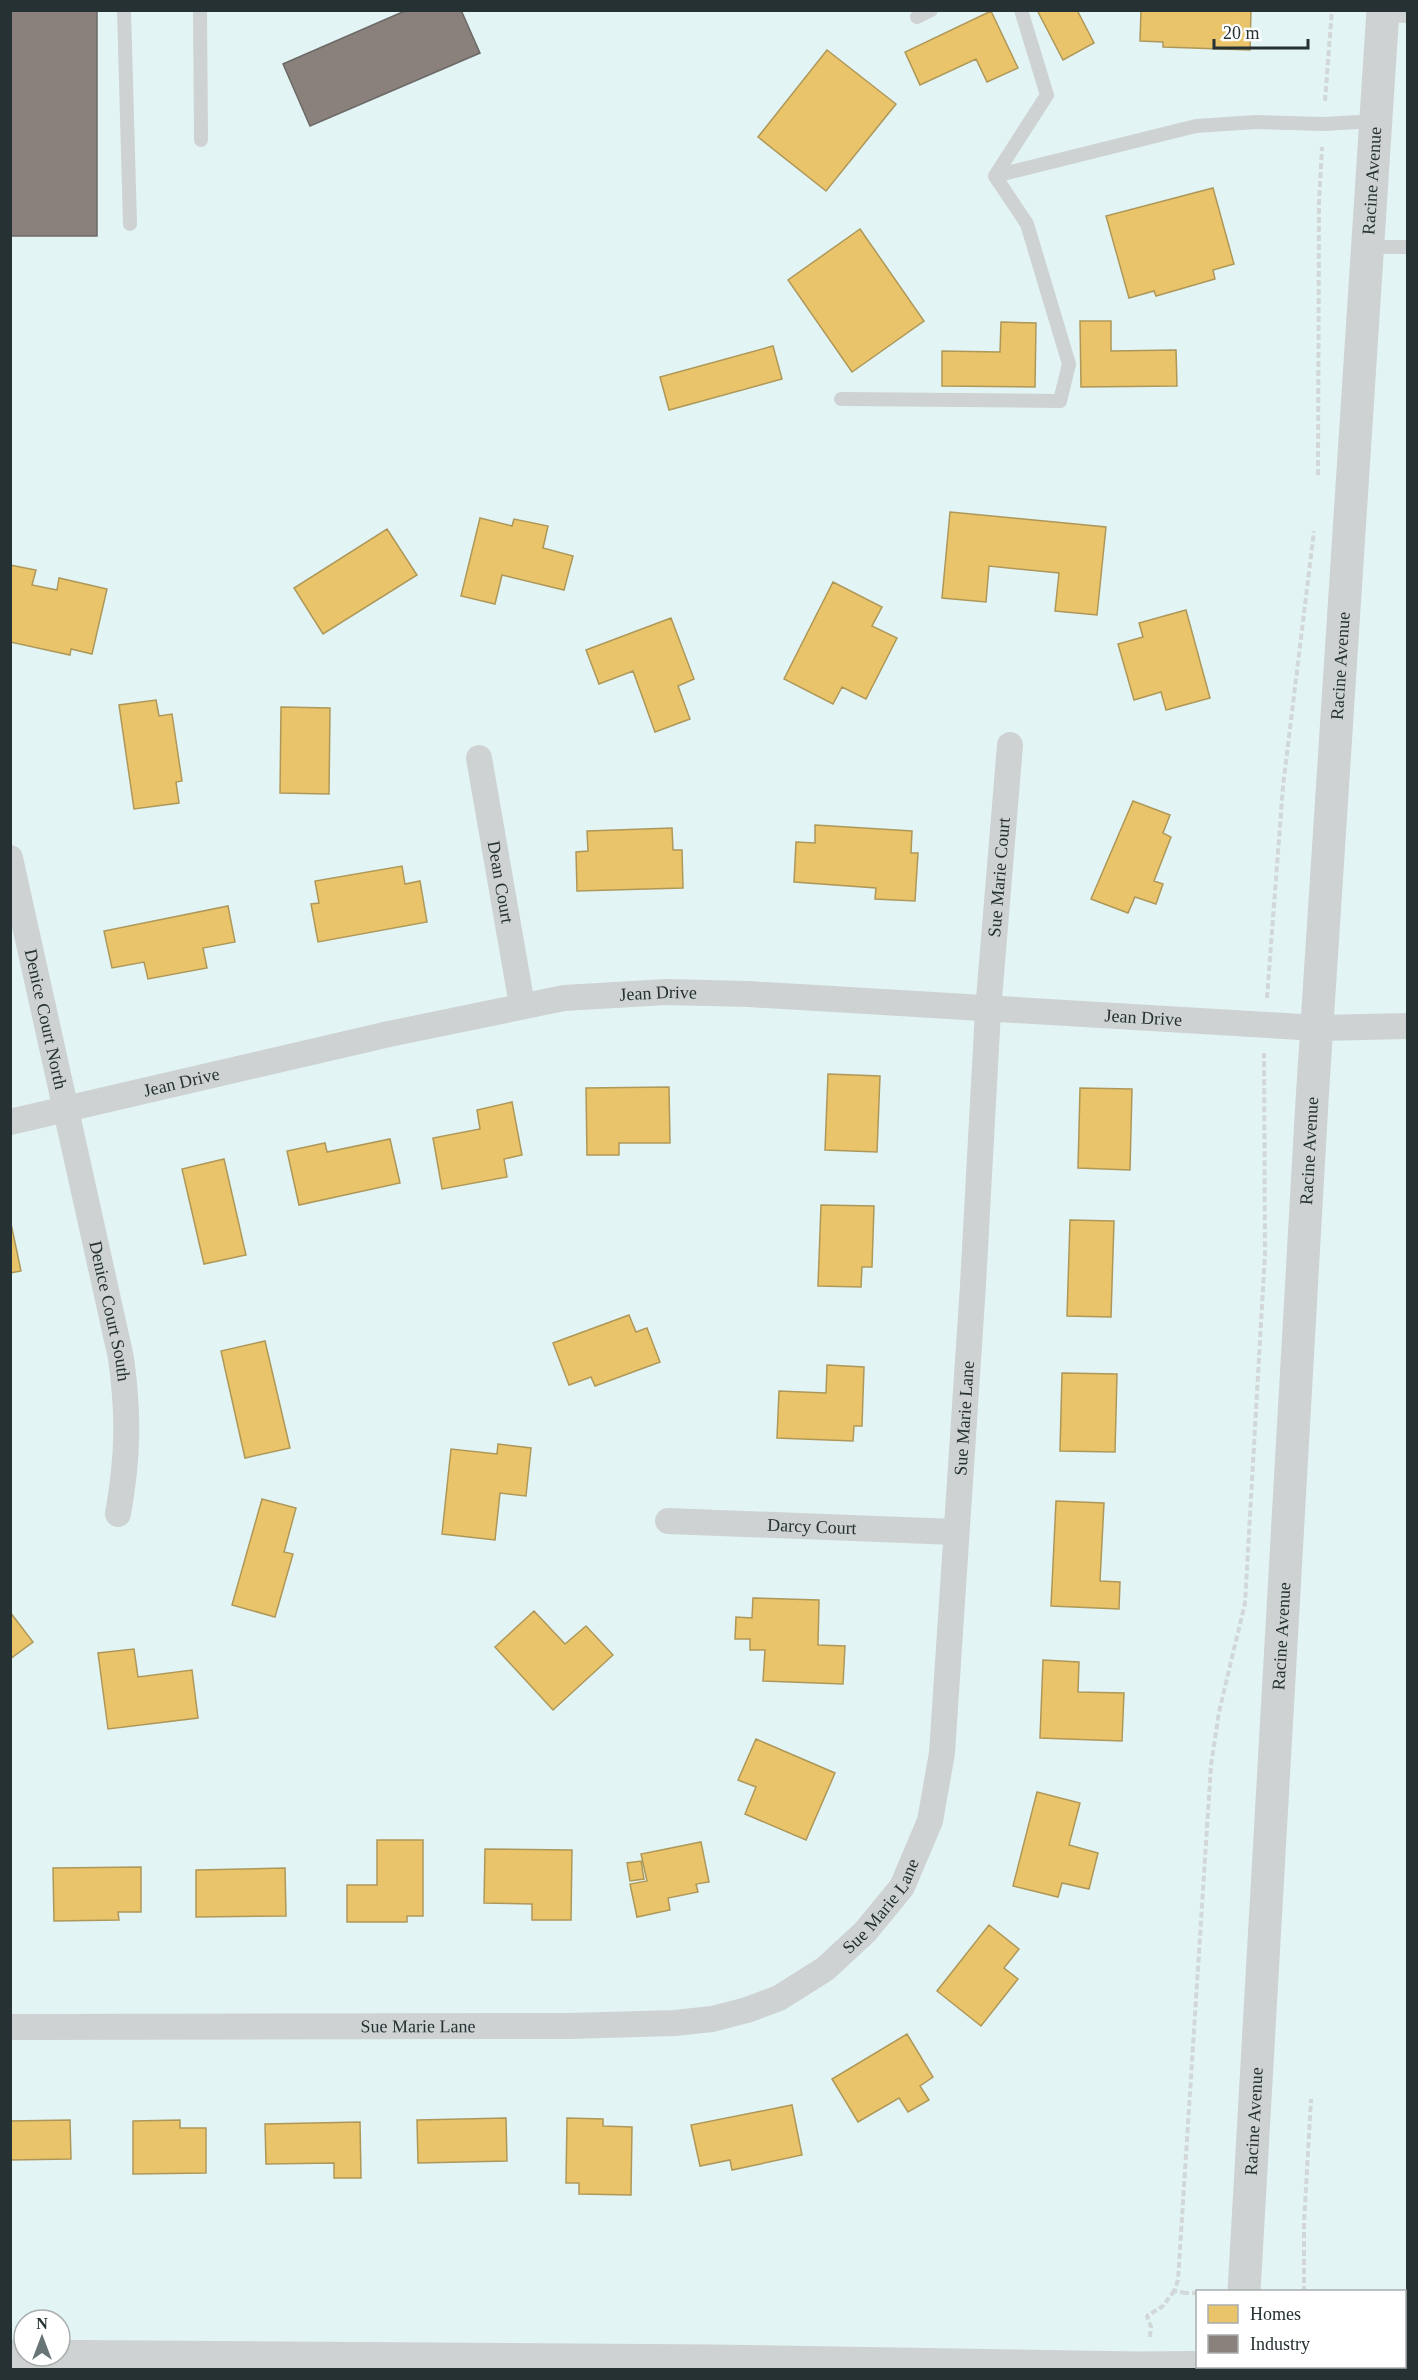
<svg xmlns="http://www.w3.org/2000/svg" width="1418" height="2380" font-family="'Times New Roman',serif">
<style>
.homes{fill:#e9c46a;stroke:#ae9859;stroke-width:1.5}
.industry{fill:#8a817c;stroke:#6c6966;stroke-width:1.5}
.lines{fill:none;stroke-linecap:round;stroke-linejoin:round}
.path{stroke:#d2d7d7;stroke-width:4;stroke-dasharray:6 3;stroke-linecap:butt}
.lane{stroke:#ced2d3;stroke-width:14}
.street{stroke:#ced2d3;stroke-width:26}
.secondary{stroke:#ced2d3;stroke-width:33}
.labels{text-anchor:middle;stroke-width:6;stroke-linejoin:round;paint-order:stroke}
.street-label{font-size:18px;fill:#253132;stroke:#fff}
</style>
<rect width="100%" height="100%" fill="#e3f4f5"/>
<path class="homes" d="M1037,10H1077L1094,43L1063,60Z
M1141,10H1251L1250,50L1163,47V42L1140,41Z
M991,11L1018,68L987,82L976,59L920,85L905,52Z
M827,50L896,104L826,191L758,137Z
M1213,188L1234,264L1213,270L1215,279L1156,296L1154,291L1129,298L1106,216Z
M860,229L924,321L852,372L788,280Z
M1080,321H1111V351L1176,350L1177,386L1081,387Z
M1001,322L1036,323L1035,387L942,386V351L1000,352Z
M773,346L782,379L669,410L660,377Z
M950,512L1106,527L1097,615L1055,611L1059,573L989,566L986,602L942,598Z
M480,518L512,526L514,519L548,526L543,548L573,556L564,590L502,575L495,604L461,596Z
M387,529L417,575L323,634L294,588Z
M10,565L36,570L32,585L57,590L59,578L107,589L92,654L71,649L70,655L10,642Z
M833,582L882,607L872,626L897,638L866,699L842,687L833,704L784,679Z
M1186,610L1210,698L1166,710L1161,692L1134,700L1118,644L1143,637L1139,623Z
M671,618L694,679L678,686L690,719L655,732L633,671L599,684L586,650Z
M156,700L159,716L172,714L182,781L176,782L179,803L134,809L119,705Z
M281,707L330,708L329,794L280,793Z
M1133,801L1170,815L1163,833L1171,837L1154,881L1163,884L1156,904L1135,897L1128,913L1091,899Z
M815,825L912,831L911,853H918L915,901L875,899L876,888L794,882L796,842L815,843Z
M672,828L673,850H682L683,888L577,891L576,852L588,851L587,831Z
M402,866L405,884L420,881L427,922L318,942L311,904L319,903L315,881Z
M228,906L235,942L203,948L207,968L148,979L144,962L112,968L104,931Z
M828,1074L880,1076L877,1152L825,1150Z
M669,1087L670,1143H619V1155H587L586,1088Z
M1080,1088L1132,1089L1130,1170L1078,1168Z
M512,1102L522,1155L504,1159L507,1177L442,1189L433,1138L480,1129L477,1110Z
M390,1139L400,1183L299,1205L287,1151L325,1143L327,1152Z
M224,1159L246,1255L204,1264L182,1169Z
M821,1205L874,1206L872,1267H862L861,1287L818,1286Z
M10,1219L21,1271L10,1273Z
M1070,1220L1114,1221L1111,1317L1067,1316Z
M629,1315L636,1332L647,1328L660,1362L595,1386L591,1377L569,1385L553,1343Z
M265,1341L290,1448L245,1458L221,1351Z
M827,1365L864,1367L862,1426H854L853,1441L777,1438L779,1391L826,1393Z
M1062,1373L1117,1374L1115,1452L1060,1451Z
M498,1444L531,1448L526,1496L500,1493L495,1540L442,1534L451,1449L497,1454Z
M262,1499L296,1508L284,1552L293,1554L275,1617L232,1605Z
M1056,1501L1104,1503L1100,1581L1120,1582L1119,1609L1051,1606Z
M753,1598L819,1600L818,1645L845,1646L843,1684L763,1681L765,1650H750V1639H735L736,1617L752,1618Z
M534,1611L565,1644L586,1626L613,1655L553,1710L495,1647Z
M10,1612L33,1642L10,1659Z
M134,1649L138,1677L192,1670L198,1718L108,1729L98,1653Z
M1043,1660L1079,1662L1078,1692L1124,1693L1122,1741L1040,1738Z
M756,1739L835,1773L806,1840L745,1814L756,1787L738,1780Z
M1037,1792L1080,1803L1069,1845L1098,1853L1089,1889L1062,1883L1058,1897L1013,1886Z
M377,1840H423V1916H407V1922H347V1885H377Z
M701,1842L709,1882L696,1884L698,1892L668,1898L670,1910L637,1917L630,1884L647,1881L641,1854Z
M485,1849L572,1850L571,1920H532V1904L484,1903Z
M641,1861L644,1879L630,1881L627,1863Z
M141,1867V1912H118L119,1920L54,1921L53,1868Z
M285,1868L286,1916L196,1917V1870Z
M989,1925L1019,1949L1004,1968L1018,1979L981,2026L937,1991Z
M907,2034L933,2077L920,2086L929,2100L908,2112L899,2098L858,2122L832,2079Z
M792,2105L802,2155L732,2170L730,2160L700,2166L691,2125Z
M506,2118L507,2161L418,2163L417,2120Z
M567,2118L603,2119V2126L632,2127L631,2195L579,2194V2183H566Z
M70,2120L71,2159L10,2160V2121Z
M180,2120V2128H206V2173L133,2174V2121Z
M360,2122L361,2178H334V2163L266,2164L265,2124Z"/>
<path class="industry" d="M10,10H97V236H10Z
M407,10H461L480,53L310,126L283,64Z"/>
<g class="lines">
<path class="path" d="M1325,101L1332,10
M1318,475L1319,202L1322,147
M1267,998L1283,786L1314,531
M1304,2292V2223L1311,2099
M1183,2293H1198
M1186,2293L1174,2291L1178,2280L1211,1765L1219,1712L1245,1603L1265,1253L1264,1053
M1150,2337L1151,2327L1147,2316L1163,2306L1174,2291H1176
M1404,2339H1408
M1325,2366V2370"/>
<path class="lane" d="M124,10L130,224
M200,10L201,140
M1383,15L1408,16
M917,17L931,10
M995,176L1196,126L1256,122L1324,124L1375,121
M995,176L1047,95L1021,10
M1368,247H1408
M841,399L1060,401L1069,364L1027,224L995,176"/>
<g class="street">
<path id="s1" d="M479,758L522,1005"/>
<path id="s2" d="M10,858L121,1358C129,1416 128,1457 118,1514"/>
<path id="s3" d="M10,1122L389,1034L564,998L666,992L748,994L1318,1028L1408,1026"/>
<path id="s4" d="M668,1521L955,1532"/>
<path id="s5" d="M10,2027L569,2026L675,2023L712,2019L747,2010L779,1998L825,1969L865,1932L902,1887L930,1821L942,1753L973,1285L988,1011L1010,745"/>
</g>
<g class="secondary">
<path id="s6" d="M1244,2292L1312,1101L1383,10"/>
<path d="M10,2356L715,2361L1140,2368L1240,2367L1277,2370"/>
</g>
</g>
<g class="labels">
<g class="street-label">
<text dy="6" stroke="none"><textPath href="#s6" startOffset="2115">Racine Avenue</textPath></text>
<text dy="6" stroke="none"><textPath href="#s6" startOffset="1629">Racine Avenue</textPath></text>
<text dy="6" stroke="none"><textPath href="#s5" startOffset="1958">Sue Marie Court</textPath></text>
<text dy="6" stroke="none"><textPath href="#s1" startOffset="126">Dean Court</textPath></text>
<text dy="6" stroke="none"><textPath href="#s3" startOffset="662">Jean Drive</textPath></text>
<text dy="6" stroke="none"><textPath href="#s2" startOffset="165">Denice Court North</textPath></text>
<text dy="6" stroke="none"><textPath href="#s3" startOffset="1148">Jean Drive</textPath></text>
<text dy="6" stroke="none"><textPath href="#s3" startOffset="176">Jean Drive</textPath></text>
<text dy="6" stroke="none"><textPath href="#s6" startOffset="1143">Racine Avenue</textPath></text>
<text dy="6" stroke="none"><textPath href="#s2" startOffset="464">Denice Court South</textPath></text>
<text dy="6" stroke="none"><textPath href="#s5" startOffset="1416">Sue Marie Lane</textPath></text>
<text dy="6" stroke="none"><textPath href="#s4" startOffset="144">Darcy Court</textPath></text>
<text dy="6" stroke="none"><textPath href="#s6" startOffset="657">Racine Avenue</textPath></text>
<text dy="6" stroke="none"><textPath href="#s5" startOffset="912">Sue Marie Lane</textPath></text>
<text dy="6" stroke="none"><textPath href="#s5" startOffset="408">Sue Marie Lane</textPath></text>
<text dy="6" stroke="none"><textPath href="#s6" startOffset="171">Racine Avenue</textPath></text>
</g>
</g>
<rect width="1418" height="2380" fill="none" stroke="#253132" stroke-width="24"/>
<rect x="1196" y="2290" width="210" height="78" fill="#ffffff" stroke="#a8adad" stroke-width="1.5"/>
<rect x="1208" y="2305" width="30" height="18" fill="#e9c46a" stroke="#a8adad" stroke-width="1.5"/>
<text x="1250" y="2320" font-size="18" fill="#253132">Homes</text>
<rect x="1208" y="2335" width="30" height="18" fill="#8a817c" stroke="#a8adad" stroke-width="1.5"/>
<text x="1250" y="2350" font-size="18" fill="#253132">Industry</text>
<g transform="translate(42 2338)"><circle r="28" fill="#ffffff" stroke="#a8adad" stroke-width="1.5"/>
<path d="M0-4.5L10 22L0 15L-10 22Z" fill="#687576"/>
<text y="-9" font-size="16" font-weight="bold" text-anchor="middle" fill="#253132">N</text>
</g>
<path d="M1214 39v9h94v-9" fill="none" stroke="#253132" stroke-width="3"/>
<text x="1223" y="39" font-size="18" fill="#253132" stroke="#ffffff" stroke-width="4.5" paint-order="stroke">20 m</text>
</svg>
